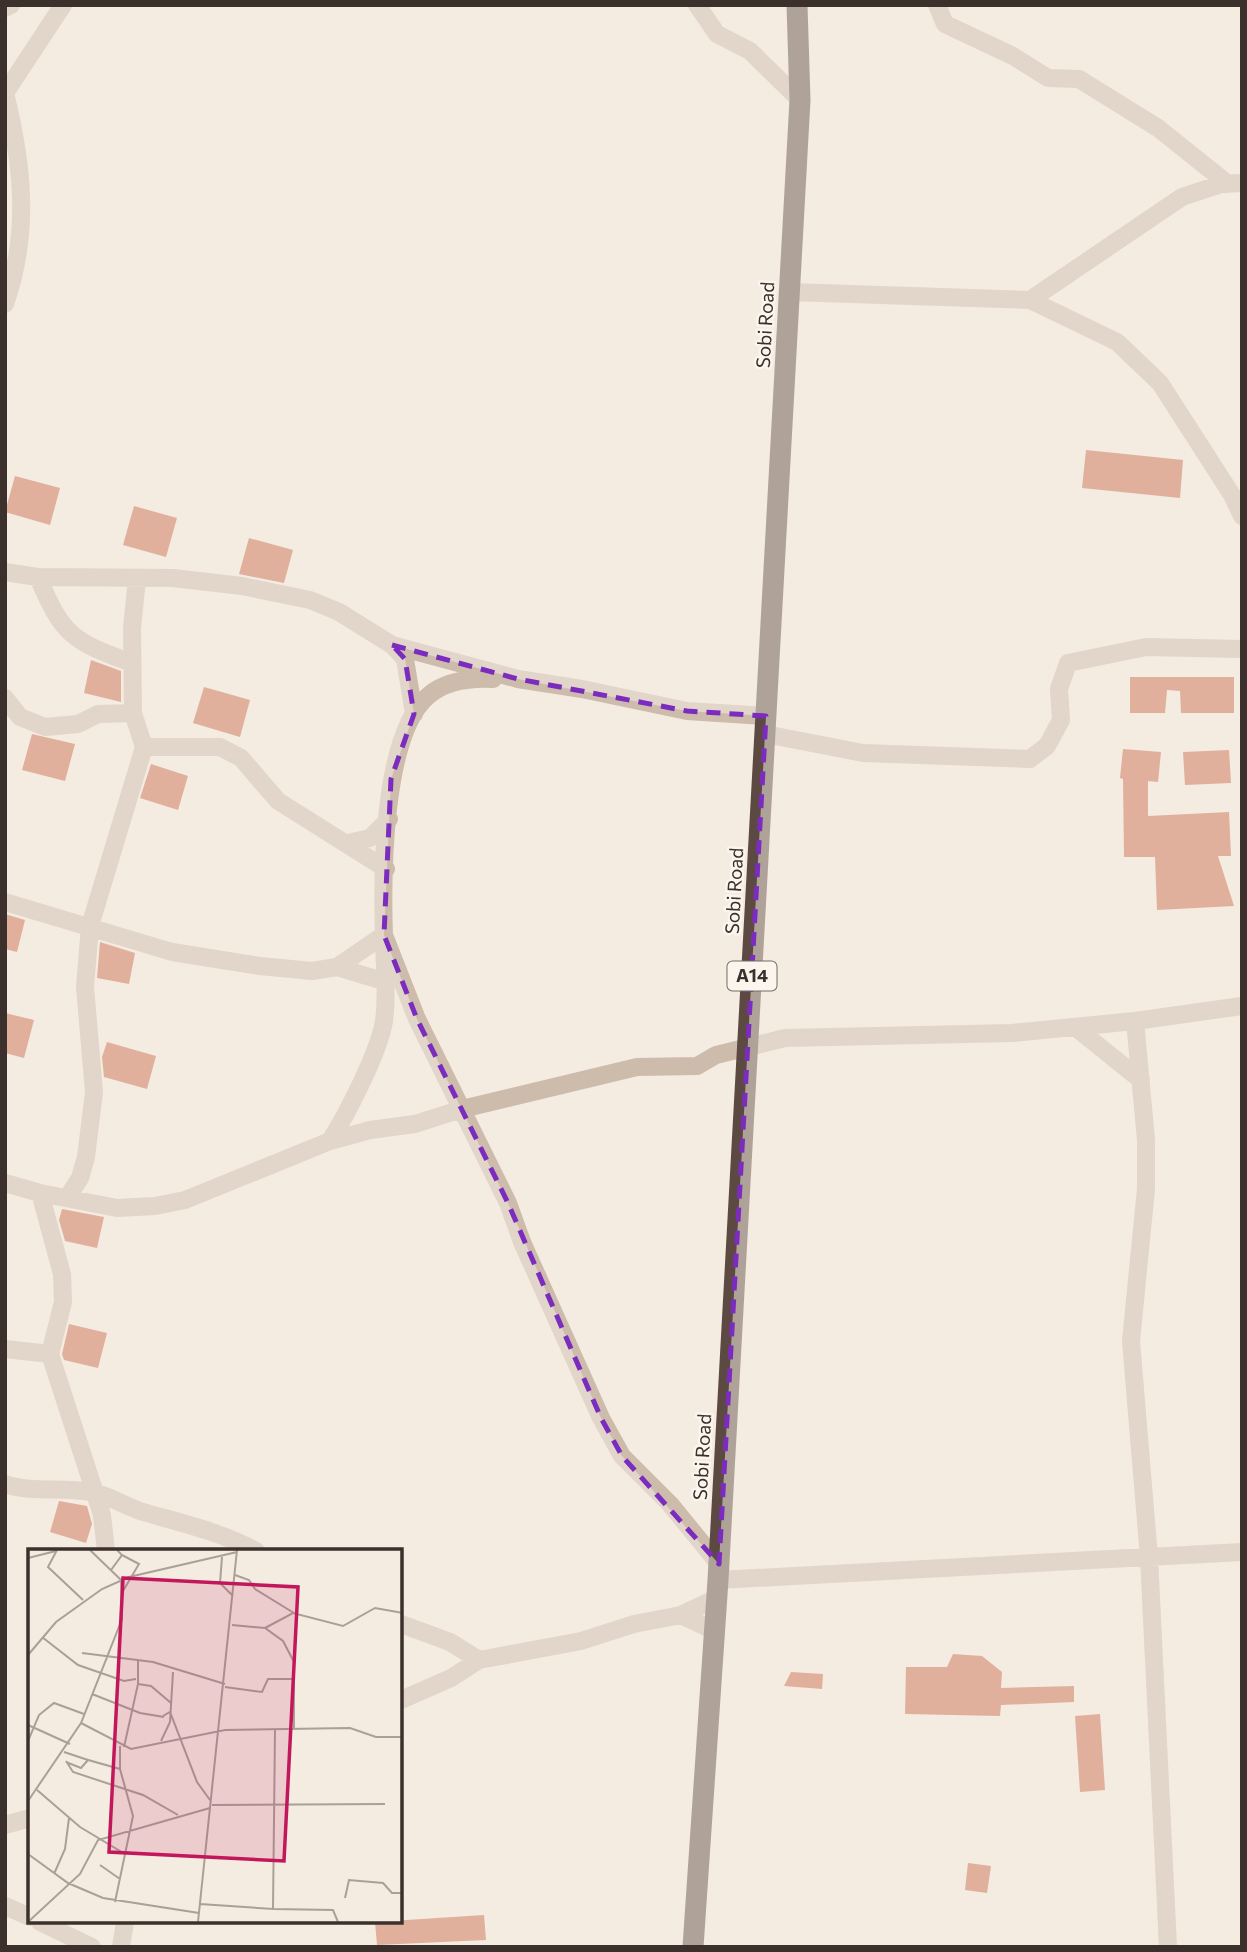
<svg xmlns="http://www.w3.org/2000/svg" width="1247" height="1952" font-family="Commissioner,sans-serif">
<style>
.building{fill:#c8694b}
.lines{fill:none;stroke-linecap:round;stroke-linejoin:round}
.minor{stroke:#cdbbac;stroke-width:18}
.highway{stroke:#5c4a42;stroke-width:21}
.marked{fill:none;stroke:#7b2cbf;stroke-width:5;stroke-dasharray:14 9;stroke-linejoin:round}
.labels{text-anchor:middle;stroke-width:5;stroke-linejoin:round;paint-order:stroke}
.shield{fill:#fbf5ee;stroke:#756b66;stroke-width:2}
.shield-label{font-size:18px;font-weight:bold;fill:#3b302b}
.street-label{font-size:19px;fill:#3b302b;stroke:#fbf5ee}
.inset-road{fill:none;stroke:#aaa098;stroke-width:2}
.view{fill:#c2185b;fill-opacity:0.15;stroke:#c2185b;stroke-width:3.5}
.inset-edge{fill:none;stroke:#3b302b;stroke-width:3.5}
</style>
<rect width="100%" height="100%" fill="#f4ebe1"/>
<path class="building" d="M1086,450L1183,460L1180,498L1082,488Z
M15,476L60,488L50,525L5,512Z
M134,506L177,518L166,557L123,545Z
M249,538L293,550L284,583L239,574Z
M91,660L121,671V702L84,693Z
M1130,677H1234V713H1181L1180,691L1167,690L1165,713H1130Z
M204,687L250,700L240,737L193,723Z
M32,734L75,744L65,781L22,770Z
M1123,749L1161,752L1158,782L1148,781V816L1229,812L1231,856H1218L1234,906L1157,910L1155,857H1124L1123,779L1120,778Z
M1229,750L1231,783L1185,785L1183,752Z
M151,764L188,776L178,810L140,798Z
M5,914L25,920L17,952L5,949Z
M100,942L135,953L129,984L97,978Z
M5,1013L34,1020L24,1058L5,1053Z
M107,1042L156,1056L147,1089L104,1077L102,1057Z
M62,1209L104,1217L97,1248L65,1241L59,1220Z
M69,1324L107,1333L98,1368L64,1360L62,1354Z
M59,1501L87,1506L92,1524L86,1543L50,1532Z
M953,1654L982,1656L1002,1672L1001,1688L1074,1686V1702L1001,1705L1000,1716L905,1714L906,1667H947Z
M791,1672L823,1674L822,1689L784,1686Z
M1100,1714L1105,1790L1080,1792L1075,1716Z
M968,1863L991,1866L987,1893L965,1890Z
M484,1915L486,1940L377,1945L375,1922Z"/>
<g class="lines">
<path class="minor" d="M697,5L717,34L750,51L800,100
M937,5L945,24L1013,56L1048,78L1079,79L1158,128L1228,184
M5,8L11,5
M5,93C23,166 30,232 5,304
M5,93L63,5
M790,292L1030,300L1117,342L1160,383L1232,495L1242,516
M1030,300L1182,197L1221,184L1242,183
M5,572L38,577L173,578L242,586L310,600L339,612L392,645L518,679L582,689L687,711L766,716
M38,577C63,636 72,641 132,663
M392,645L405,659L414,714
M5,698L20,717L45,727L78,724L98,714L133,713
M765,734L863,753L1030,759L1047,746L1061,720L1059,689L1068,663L1146,647L1242,649
M144,747H220L241,758L278,801L386,869
M348,843L370,838L389,819
M5,902L172,952L260,966L312,971L337,967L386,982
M337,967L384,935L417,1019L508,1203L522,1242L601,1418L622,1456L670,1504L719,1564
M1135,1021L1146,1140V1189L1131,1341L1149,1557L1168,1947
M1075,1027L1141,1080
M330,1141C347,1114 379,1052 384,1021C388,993 384,964 384,936C382,878 382,735 428,696C445,681 471,678 493,679
M5,1183L40,1193L117,1208L155,1206L185,1200L330,1141L370,1130L415,1124L462,1109L637,1067L697,1066L716,1055L785,1038L1012,1033L1135,1021L1242,1006
M40,1193L62,1274L63,1302L50,1354L102,1515L106,1551
M67,1198L80,1178L86,1157L94,1092L85,987L90,926L144,747L133,713L132,628L137,579
M5,1349L50,1354
M5,1484C30,1493 63,1487 90,1492C107,1494 123,1505 140,1511C180,1523 219,1531 256,1551
M718,1580L1242,1552
M681,1615L715,1631
M401,1624L450,1642L479,1660
M401,1700L451,1678L479,1660L581,1641L634,1624L681,1615L717,1598
M5,1825L30,1818
M5,1906L30,1917
M40,1922L92,1947
M121,1947L125,1922"/>
<path class="highway" d="M693,1947L718,1580L800,100L797,5"/>
</g>
<path d="M0 0H1247V1952H0ZM392,645L518,679L687,711L766,716L719,1564L622,1456L601,1418L508,1203L417,1019L384,935L391,779L414,714L405,659Z" fill="#f4ebe1" fill-opacity=".55" fill-rule="evenodd"/>
<path class="marked" d="M392,645L518,679L687,711L766,716L719,1564L622,1456L601,1418L508,1203L417,1019L384,935L391,779L414,714L405,659Z"/>
<g class="labels">
<rect class="shield" x="727.5" y="961.5" width="49" height="29" rx="5"/>
<g class="shield-label">
<text x="752" y="982">A14</text>
</g>
<g class="street-label">
<text transform="translate(765 325) rotate(-87)" y="7">Sobi Road</text>
<text transform="translate(734 891) rotate(-87)" y="7">Sobi Road</text>
<text transform="translate(702 1457) rotate(-87)" y="7">Sobi Road</text>
</g>
</g>
<g transform="translate(28 1549)">
<rect width="374" height="374" fill="#f4ebe1"/>
<path class="inset-road" d="M29,1L20,18L55,51M94,6L111,15L95,42M194,8L192,34L205,47M0,9L28,2M83,21L94,6L89,1M207,26L221,31L227,40L266,64M204,76L237,79L255,92L266,113V179M237,79L265,64L315,77L347,59L375,64M14,88L50,116L96,132L108,130M54,104L125,113L197,135M0,106L28,73L74,40L101,28L209,3M110,135L123,137L143,154M197,138L234,143L240,130H266M64,145L112,164L136,168M135,167L142,163L169,233L182,251M53,174L103,200L197,181L322,179L348,188H375M0,176L42,195M0,192L11,166L26,154L56,165M133,192L142,173L145,123M96,198L110,135V112M36,203L60,211M38,212L45,223L115,246L150,266M38,213L53,219L60,211L92,220M9,241L52,278L97,305M0,252L53,174L94,70L93,31L62,1M184,256L357,255M0,305L40,334L75,349L171,364M72,316L92,330M26,325L37,300L41,269M317,349L321,331L355,334L364,344H375M87,353L105,267L92,220V197M172,355L245,360L247,181M245,360L305,361L310,373M0,373L52,325L70,291L182,259M170,373L209,1"/>
<path class="view" d="M95,29L270,38L256,312L81,303Z"/>
<rect width="374" height="374" class="inset-edge"/>
</g>
<rect width="1247" height="1952" fill="none" stroke="#3b302b" stroke-width="14"/>
</svg>
